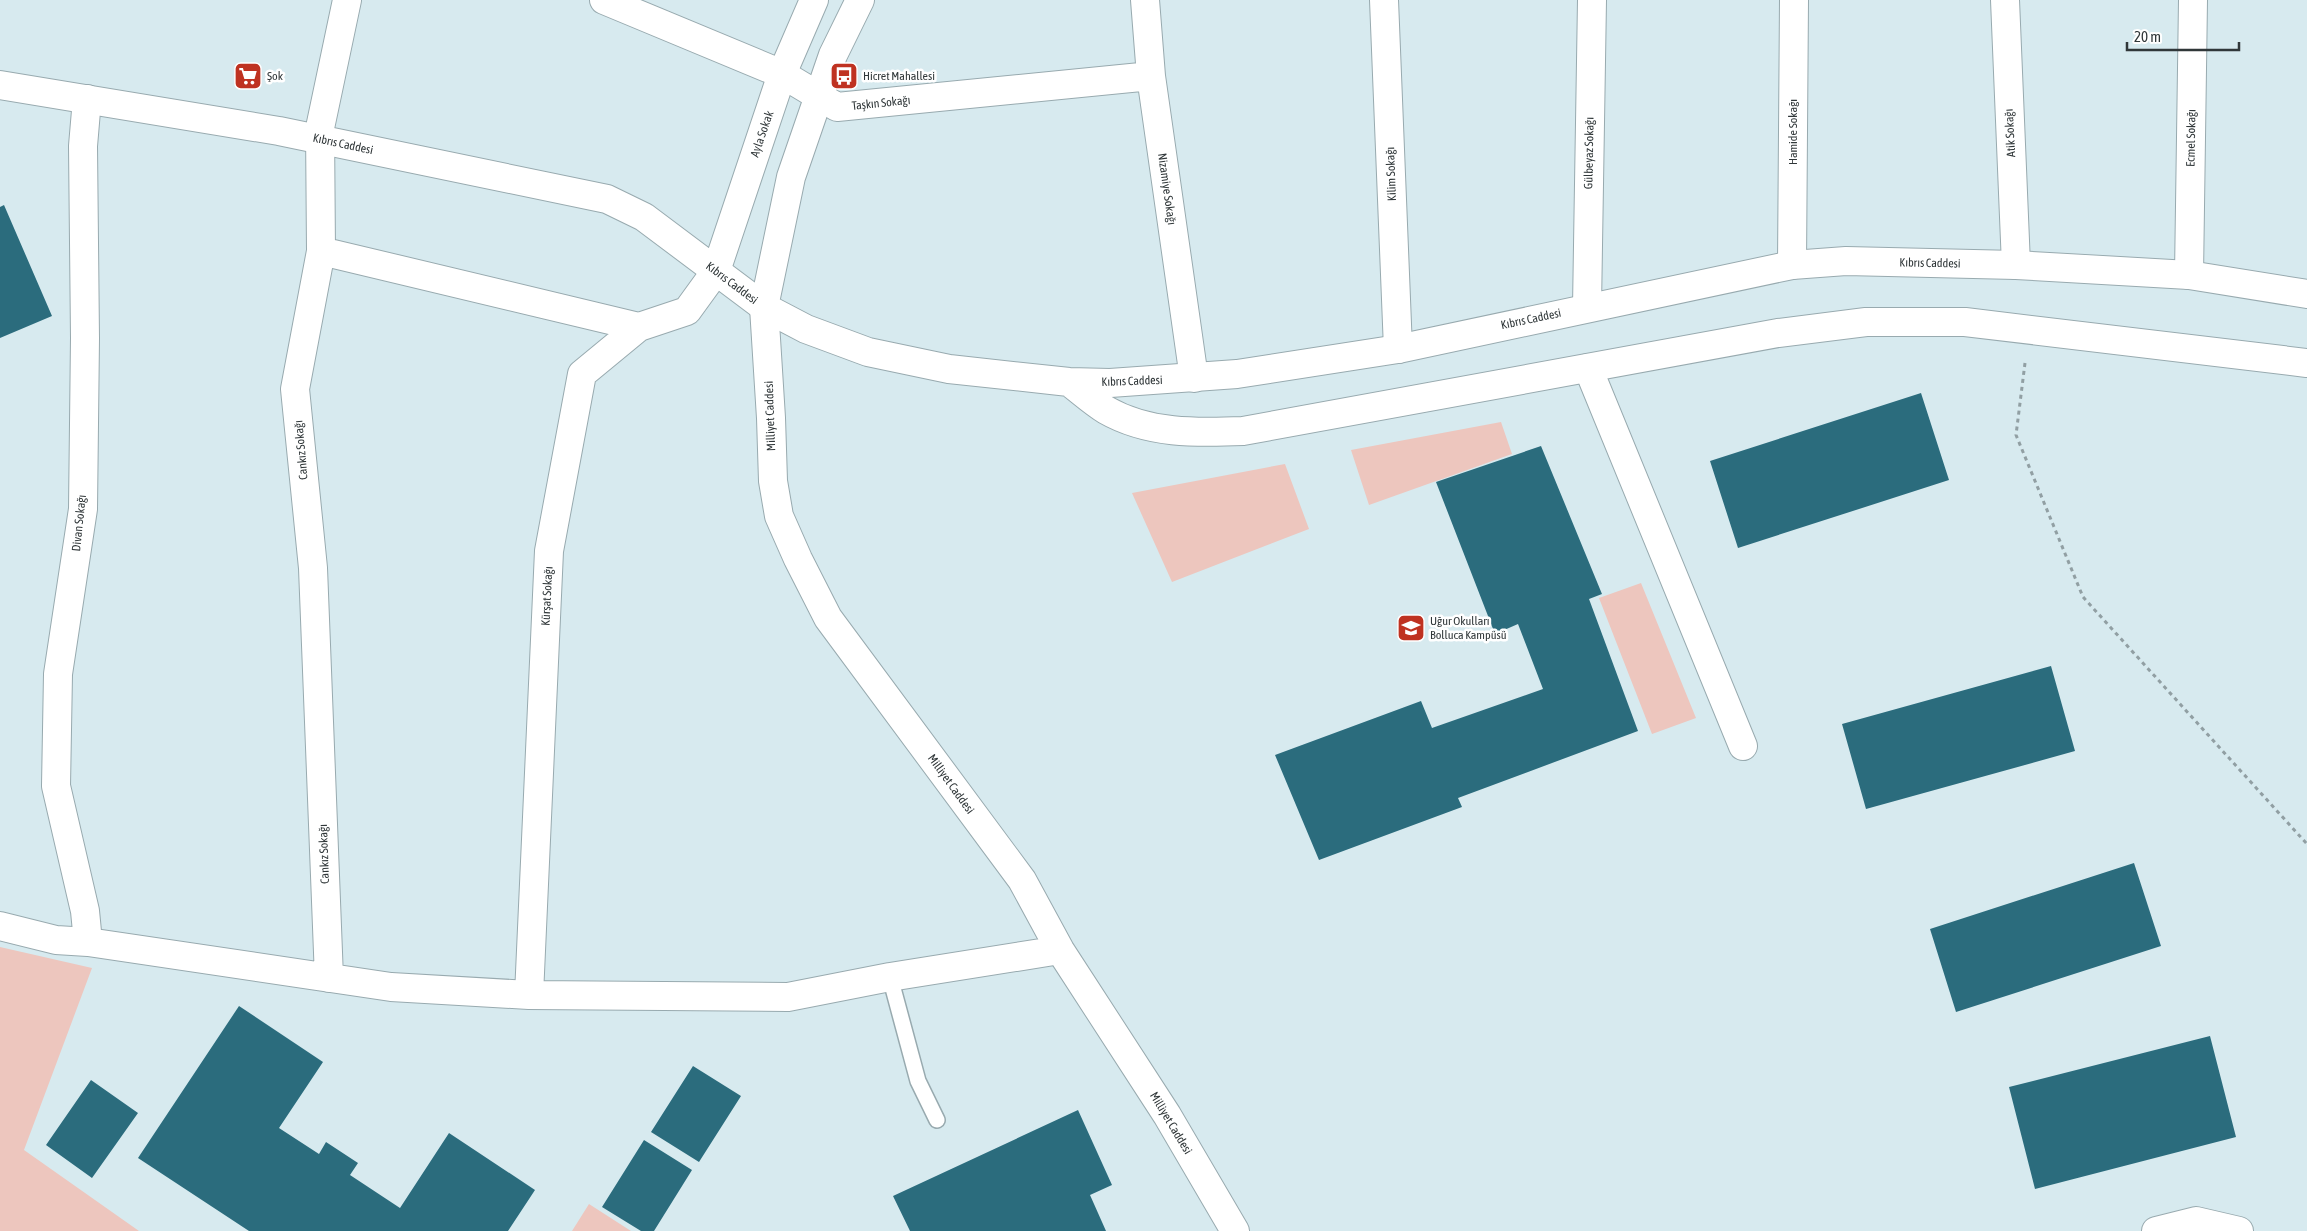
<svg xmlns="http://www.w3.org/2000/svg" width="2307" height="1231" font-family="'Asap Condensed',sans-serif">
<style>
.green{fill:#edc6be}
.building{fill:#2b6c7d}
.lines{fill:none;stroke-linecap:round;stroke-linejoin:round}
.lane-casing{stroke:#98aaaf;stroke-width:18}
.street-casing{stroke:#98aaaf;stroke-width:30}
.secondary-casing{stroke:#98aaaf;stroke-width:30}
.path{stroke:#919fa3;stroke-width:3;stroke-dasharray:4 4;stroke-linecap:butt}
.lane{stroke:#fff;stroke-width:15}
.street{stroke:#fff;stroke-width:28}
.secondary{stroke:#fff;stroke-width:28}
.labels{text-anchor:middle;stroke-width:5;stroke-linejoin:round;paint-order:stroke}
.poi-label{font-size:12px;fill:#303739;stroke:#fff;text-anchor:start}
.street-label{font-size:12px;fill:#303739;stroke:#fff}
</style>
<rect width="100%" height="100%" fill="#d7eaef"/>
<path class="green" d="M1501,422L1512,454L1369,505L1351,450Z
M1285,464L1309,529L1172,582L1132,493Z
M1641,583L1696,718L1652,734L1599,598Z
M0,947L92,968L24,1150L139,1231H0Z
M589,1204L631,1231H572Z"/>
<path class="building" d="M4,205L52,316L0,338V207Z
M1921,393L1949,480L1738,548L1710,461Z
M1541,446L1602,594L1589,599L1638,731L1458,798L1462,807L1319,860L1275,755L1421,701L1432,728L1543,689L1518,624L1495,634L1436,482Z
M2051,666L2075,751L1866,809L1842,724Z
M2134,863L2161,946L1956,1012L1930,929Z
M239,1006L323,1062L279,1128L319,1154L326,1142L358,1163L350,1175L400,1208L449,1133L535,1190L508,1231H249L138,1158Z
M2210,1036L2236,1137L2035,1189L2009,1087Z
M693,1066L741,1096L699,1162L651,1132Z
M91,1080L138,1113L92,1178L46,1145Z
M1078,1110L1112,1185L1090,1195L1106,1231H910L893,1196Z
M644,1140L692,1170L654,1231H641L602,1207Z"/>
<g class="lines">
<defs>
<path id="lane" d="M890,977L918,1081L937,1120"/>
<path id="street" d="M604,0L782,74L837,107L1151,76
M1145,0L1151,76L1194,378
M1384,0L1398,349
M2005,0L2016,265
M87,99L83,146L85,338L83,509L58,674L56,786L85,911L88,942
M321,251L320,128L347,0
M1792,265L1794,0
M2189,275L2193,0
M764,307L771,418L773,481L779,516L798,559L828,618L1022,880L1060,950L1167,1115L1235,1231
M1587,307L1592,0
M1588,368L1743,746
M0,926L56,940L88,942L391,987L529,995L788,997L890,977L1060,950
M329,978L313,568L295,389L321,251L639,327
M529,995L549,551L582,374L639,327L687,311L716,271
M2156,1231L2196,1221L2239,1231"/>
<path id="secondary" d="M0,85L279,131L607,199L644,217L764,307L806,329L868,352L949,369L1069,382L1110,383L1237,374L1398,349L1792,265L1846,261L2016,265L2189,275L2307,294
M716,271L782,74L814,0
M764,307L791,177L833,55L860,0
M1069,382C1081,391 1093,402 1106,410C1148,434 1196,433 1243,431L1778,333L1866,322H1965L2307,363"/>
</defs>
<use href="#lane" class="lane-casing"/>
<use href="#street" class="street-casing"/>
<use href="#secondary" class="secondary-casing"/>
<path class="path" d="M2025,363L2016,435L2083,597L2307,844"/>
<use href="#lane" class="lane"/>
<use href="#street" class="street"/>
<use href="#secondary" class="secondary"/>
</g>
<defs>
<symbol id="supermarket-square" viewBox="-11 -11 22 22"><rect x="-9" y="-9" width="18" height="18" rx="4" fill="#bf3221" stroke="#fff"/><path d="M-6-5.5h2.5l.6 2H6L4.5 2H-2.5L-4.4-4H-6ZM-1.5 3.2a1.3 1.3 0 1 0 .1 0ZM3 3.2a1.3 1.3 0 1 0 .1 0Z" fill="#fff"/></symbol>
<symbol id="bus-square" viewBox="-11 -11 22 22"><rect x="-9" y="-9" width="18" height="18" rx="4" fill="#bf3221" stroke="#fff"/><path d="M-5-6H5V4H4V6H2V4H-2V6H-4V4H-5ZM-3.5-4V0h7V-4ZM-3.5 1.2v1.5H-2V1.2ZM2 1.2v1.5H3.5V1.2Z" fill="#fff"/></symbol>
<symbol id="school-square" viewBox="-11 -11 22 22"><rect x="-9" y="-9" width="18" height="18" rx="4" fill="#bf3221" stroke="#fff"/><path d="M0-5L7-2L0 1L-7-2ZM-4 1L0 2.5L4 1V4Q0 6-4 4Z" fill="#fff"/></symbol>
</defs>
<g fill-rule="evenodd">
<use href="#supermarket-square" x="232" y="60" width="32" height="32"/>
<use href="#bus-square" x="828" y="60" width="32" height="32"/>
<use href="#school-square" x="1395" y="612" width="32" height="32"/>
</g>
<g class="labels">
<g class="poi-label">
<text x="267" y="80">Şok</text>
<text x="863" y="80">Hicret Mahallesi</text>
<text x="1430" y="625">Uğur Okulları<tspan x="1430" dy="14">Bolluca Kampüsü</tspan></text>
</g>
<g class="street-label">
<text transform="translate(881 103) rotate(-6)" y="4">Taşkın Sokağı</text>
<text transform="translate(1793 132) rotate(-90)" y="4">Hamide Sokağı</text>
<text transform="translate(2010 133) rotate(-93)" y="4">Atik Sokağı</text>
<text transform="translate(762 134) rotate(-71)" y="4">Ayla Sokak</text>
<text transform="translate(2191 138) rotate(-89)" y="4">Ecmel Sokağı</text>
<text transform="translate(343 144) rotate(12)" y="4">Kıbrıs Caddesi</text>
<text transform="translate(1589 153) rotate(-89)" y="4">Gülbeyaz Sokağı</text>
<text transform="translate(1391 174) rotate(-92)" y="4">Kilim Sokağı</text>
<text transform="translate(1167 189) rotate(82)" y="4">Nizamiye Sokağı</text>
<text transform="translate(1930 263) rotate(1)" y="4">Kıbrıs Caddesi</text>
<text transform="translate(732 283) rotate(37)" y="4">Kıbrıs Caddesi</text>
<text transform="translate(1531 319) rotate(-12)" y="4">Kıbrıs Caddesi</text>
<text transform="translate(1132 381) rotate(-2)" y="4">Kıbrıs Caddesi</text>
<text transform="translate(770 416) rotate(-92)" y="4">Milliyet Caddesi</text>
<text transform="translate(301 450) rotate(-95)" y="4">Cankız Sokağı</text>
<text transform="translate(79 523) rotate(-84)" y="4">Divan Sokağı</text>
<text transform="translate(547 596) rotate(-87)" y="4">Kürşat Sokağı</text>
<text transform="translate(951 784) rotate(54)" y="4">Milliyet Caddesi</text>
<text transform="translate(324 854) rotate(-92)" y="4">Cankız Sokağı</text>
<text transform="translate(1171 1123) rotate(59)" y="4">Milliyet Caddesi</text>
</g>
</g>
<path d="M2127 42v8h112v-8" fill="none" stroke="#303739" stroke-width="2.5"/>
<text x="2134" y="42" font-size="15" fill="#303739" stroke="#ffffff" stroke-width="4" paint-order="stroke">20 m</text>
</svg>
